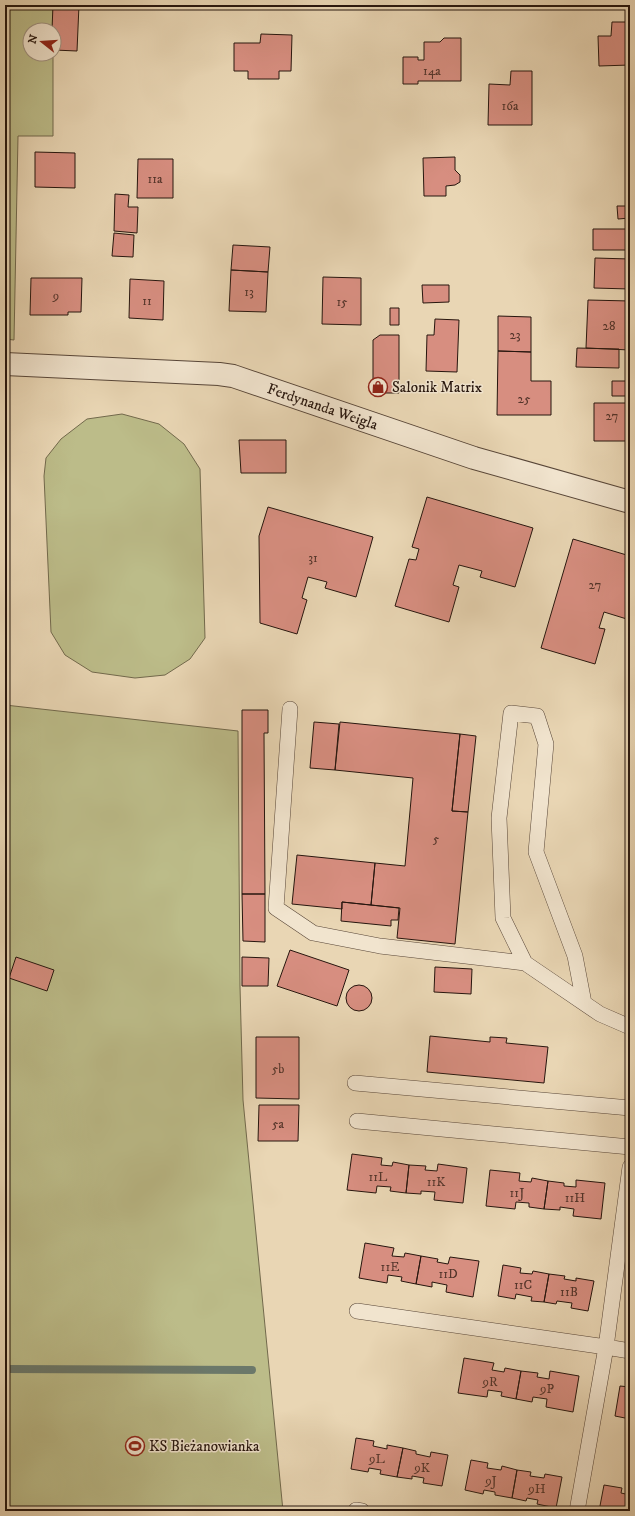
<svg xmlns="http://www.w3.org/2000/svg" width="635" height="1516" font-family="'IM FELL DW Pica',serif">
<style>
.green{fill:#bcbc89;stroke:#72694c}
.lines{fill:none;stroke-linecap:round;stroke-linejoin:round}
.stream{stroke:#6b786a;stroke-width:8}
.building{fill:#d78e80;stroke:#27160e}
.service-casing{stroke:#584638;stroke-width:16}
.minor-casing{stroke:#584638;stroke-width:24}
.service{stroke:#f1e4ce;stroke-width:15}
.minor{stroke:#f1e4ce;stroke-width:22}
.labels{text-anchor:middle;stroke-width:3;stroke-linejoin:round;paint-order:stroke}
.number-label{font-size:13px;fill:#53342a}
.poi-label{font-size:15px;fill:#27160e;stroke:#f1e4ce;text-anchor:start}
.street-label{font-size:15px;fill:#27160e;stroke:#f1e4ce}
</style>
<rect width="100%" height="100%" fill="#e9d6b4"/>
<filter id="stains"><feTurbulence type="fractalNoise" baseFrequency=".005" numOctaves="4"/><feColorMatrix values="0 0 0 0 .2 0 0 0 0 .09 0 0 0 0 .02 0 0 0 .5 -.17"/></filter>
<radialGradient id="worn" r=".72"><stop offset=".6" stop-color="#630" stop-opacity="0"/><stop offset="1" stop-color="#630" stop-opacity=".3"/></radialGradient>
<path class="green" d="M5,5H53V30H30V54H53V136H18L14,340L5,339Z
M122,414L159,424L184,444L200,469L205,638L190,659L165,675L135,678L92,672L65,655L51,632L44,476L46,458L61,439L87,419Z
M5,705L238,731L240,986L243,1100L283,1511H5Z"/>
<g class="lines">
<path class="stream" d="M5,1369L252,1370"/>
</g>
<path class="building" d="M53,5H79L77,51L54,50V30H52Z
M612,22H630V65L599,66L598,36H611Z
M261,34L292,35L291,71H279V79H248V71H234V43H260Z
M444,38H461V81H418V84H403V57H418V60H424V42H440Z
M511,71H532V125H488L489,84L510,85Z
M35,152L75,153V188L35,187Z
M455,157V170L460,175V182L455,185L446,186V196H424L423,158Z
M138,159H173V198H137Z
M115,194L129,195L128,207H138L137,233L114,231Z
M617,206H630V218L618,219Z
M593,229H628V250H593Z
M114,233L134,235L133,257L112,256Z
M233,245L270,247L268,272L231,270Z
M595,258L630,259V289L594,288Z
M231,270L268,272L266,312L229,311Z
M323,277L361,278V325L322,324Z
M31,278H82L81,312H68V315H30Z
M130,279L164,281L163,320L129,318Z
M422,285H449V302L423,303Z
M588,300L630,301V350L586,348Z
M390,308H399V325H390Z
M498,316L531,317V352L498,351Z
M435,319L459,320L457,372L426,371L427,335H434Z
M380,335H399V393H380L373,385V340Z
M577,348L619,349V368L576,367Z
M498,351L531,352V381H551V415H497Z
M612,381H626V396H612Z
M594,403H630V441H594Z
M239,440H286V473H241Z
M427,497L533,528L515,587L480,577L482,571L459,565L453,585L459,587L449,622L395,606L409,559L416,560L419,549L412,547Z
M268,507L373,537L356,597L325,588L327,582L308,577L302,598L307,600L297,634L260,623L259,536Z
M573,539L630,556V620L604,612L599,628L605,629L595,664L541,648Z
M242,710H268V733H264L265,894H242Z
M314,722L339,724L335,770L310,768Z
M340,722L460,734L452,811L468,812L455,944L397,938L400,908L371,905L375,863L405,866L413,778L335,770Z
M460,734L476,736L468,812L452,811Z
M297,855L375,863L371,905L342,902V909L292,904Z
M242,894H265V942L243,941Z
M342,902L399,908L398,920H391V926L341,921Z
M290,950L349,970L337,1006L277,986Z
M16,957L54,970L47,991L9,978Z
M242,957L269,958L268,986H242Z
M435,967L472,969L471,994L434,992Z
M346 998a13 13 0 1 1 26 0a13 13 0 1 1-26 0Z
M430,1036L490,1042V1037L507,1038L506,1043L548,1047L544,1083L427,1072Z
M256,1037H299V1099L256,1098Z
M259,1105H299L298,1141H258Z
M352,1154L382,1158L381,1165L392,1166L393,1162L409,1165L406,1193L390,1191L391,1187L377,1186L376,1193L347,1190Z
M438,1164L467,1168L463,1203L434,1200L435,1192L421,1191V1194L406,1193L409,1165L426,1166L425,1170L437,1171Z
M490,1170L520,1173L519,1181L531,1182L532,1178L548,1181L544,1209L529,1207V1203L516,1202L515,1209L486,1206Z
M576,1180L605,1183L601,1219L573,1216L574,1209L560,1207V1210L544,1209L548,1181L564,1183V1186L576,1187Z
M365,1243L394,1248L392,1256L404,1257L405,1253L421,1256L416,1284L401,1281L402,1277L388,1275L387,1283L359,1278Z
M421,1256L438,1259L437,1262L448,1264L450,1257L479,1261L473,1297L446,1292L447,1285L432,1282V1287L416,1284Z
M503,1265L521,1268L520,1273L532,1274L533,1271L549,1274L544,1302L531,1301L532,1297L516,1294L515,1299L498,1296Z
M549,1274L565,1276L564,1279L576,1281V1278L594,1281L588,1311L571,1308L572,1303L557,1301L556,1304L544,1302Z
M464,1358L494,1363L492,1370L504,1372L505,1368L521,1371L516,1399L501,1396L502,1392L488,1390L487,1397L458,1393Z
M521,1371L538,1373L537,1377L549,1379L550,1371L579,1376L573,1412L546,1407L547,1399L533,1397L532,1402L516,1399Z
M620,1386L630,1387V1419L615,1416Z
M356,1438L374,1441L373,1446L387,1449V1445L403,1448L397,1477L380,1474L381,1470L369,1468L368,1472L351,1469Z
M403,1448L416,1451V1454L430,1457L431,1452L448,1455L442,1486L423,1483L424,1478L412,1476V1479L397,1477Z
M471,1460L488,1463L487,1468L501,1470L502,1466L517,1470L512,1498L495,1495V1492L484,1490L483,1494L465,1490Z
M517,1470L531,1472L530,1476L544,1478L545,1474L562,1477L556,1508L537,1504L538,1500L527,1498L526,1501L512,1498Z
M604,1485L622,1488L621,1493L630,1495V1511H599Z"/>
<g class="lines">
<defs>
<path id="service" d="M290,709L276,908L313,933L380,946L525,963
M584,1003L575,956L536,852L546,744L537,716L511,713L499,818L503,918L525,963L600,1014L630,1027
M355,1083L630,1108
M357,1121L630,1147
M357,1311L606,1347L630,1167
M356,1510L362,1511
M577,1511L606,1347L630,1351"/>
<g id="minor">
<path id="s1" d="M5,364L219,374L233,376L474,458L630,502"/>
</g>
</defs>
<use href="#service" class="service-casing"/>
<use href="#minor" class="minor-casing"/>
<use href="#service" class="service"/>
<use href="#minor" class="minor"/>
</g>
<defs>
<symbol id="shop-ring" viewBox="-11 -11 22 22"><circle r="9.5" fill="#f1e4ce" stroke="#8f2418" stroke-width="1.5"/><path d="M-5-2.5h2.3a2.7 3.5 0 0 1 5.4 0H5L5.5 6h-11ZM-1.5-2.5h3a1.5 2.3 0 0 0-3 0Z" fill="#8f2418"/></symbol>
<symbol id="stadium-ring" viewBox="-11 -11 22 22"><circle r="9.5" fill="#f1e4ce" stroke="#8f2418" stroke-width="1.5"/><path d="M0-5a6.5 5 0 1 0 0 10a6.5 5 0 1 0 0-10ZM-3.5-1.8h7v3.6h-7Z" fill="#8f2418"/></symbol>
</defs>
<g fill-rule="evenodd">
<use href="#shop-ring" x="367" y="376" width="22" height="22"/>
<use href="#stadium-ring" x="124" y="1435" width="22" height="22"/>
</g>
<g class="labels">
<g class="number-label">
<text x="432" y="75">14a</text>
<text x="510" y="110">16a</text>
<text x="155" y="183">11a</text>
<text x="249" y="296">13</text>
<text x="56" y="300">9</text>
<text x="147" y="305">11</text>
<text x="342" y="306">15</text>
<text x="609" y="330">28</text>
<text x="515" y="339">23</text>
<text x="524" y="403">25</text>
<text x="612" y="420">27</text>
<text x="313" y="562">31</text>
<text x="595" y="589">27</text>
<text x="436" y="843">5</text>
<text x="278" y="1073">5b</text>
<text x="278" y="1128">5a</text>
<text x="378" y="1181">11L</text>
<text x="436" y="1186">11K</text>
<text x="517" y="1197">11J</text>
<text x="575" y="1202">11H</text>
<text x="390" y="1271">11E</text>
<text x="448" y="1278">11D</text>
<text x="523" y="1289">11C</text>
<text x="569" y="1296">11B</text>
<text x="490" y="1386">9R</text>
<text x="547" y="1393">9P</text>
<text x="377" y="1463">9L</text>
<text x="422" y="1472">9K</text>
<text x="491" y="1485">9J</text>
<text x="537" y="1493">9H</text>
</g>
<g class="poi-label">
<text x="392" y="392">Salonik Matrix</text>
<text x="149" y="1451">KS Bieżanowianka</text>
</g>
<g class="street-label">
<text dy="5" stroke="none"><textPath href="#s1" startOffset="323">Ferdynanda Weigla</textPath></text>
</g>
</g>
<rect width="635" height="1516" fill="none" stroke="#e9d6b4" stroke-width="20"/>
<rect x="6" y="6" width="623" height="1504" fill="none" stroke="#27160e" stroke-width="2"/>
<rect x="10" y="10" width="615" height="1496" fill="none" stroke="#27160e"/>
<g transform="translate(42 42) rotate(287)"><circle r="19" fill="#f1e4ce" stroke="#a09281"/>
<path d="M0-3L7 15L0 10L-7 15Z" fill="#8f2418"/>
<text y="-6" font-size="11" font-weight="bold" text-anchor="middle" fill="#27160e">N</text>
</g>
<rect width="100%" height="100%" filter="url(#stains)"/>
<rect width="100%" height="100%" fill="url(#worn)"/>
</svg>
